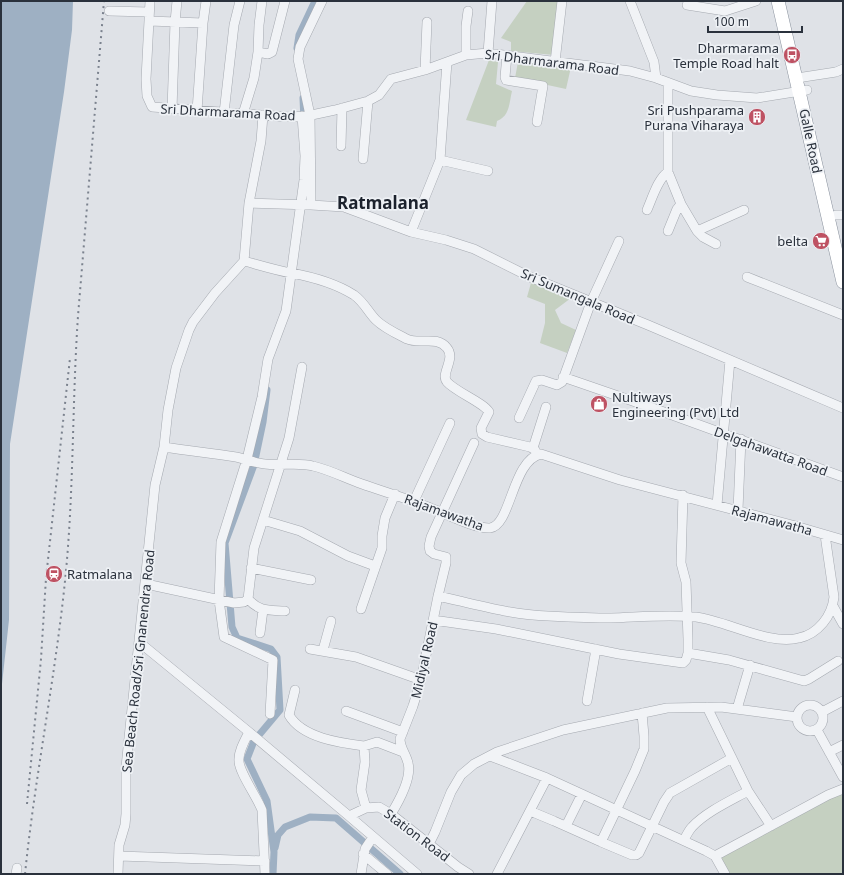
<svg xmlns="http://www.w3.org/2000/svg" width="844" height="875" font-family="'Noto Sans',sans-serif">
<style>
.green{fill:#c5d0c1}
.water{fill:#9eb0c3}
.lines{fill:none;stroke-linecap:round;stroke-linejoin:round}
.canal{stroke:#9eb0c3;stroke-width:7}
.minor-casing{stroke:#a5a9b0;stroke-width:10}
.highway-casing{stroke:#88909c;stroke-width:14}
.minor{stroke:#f1f3f6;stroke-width:9}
.highway{stroke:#fff;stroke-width:13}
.rail{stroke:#7b828e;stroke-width:2;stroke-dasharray:2 4;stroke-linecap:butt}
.labels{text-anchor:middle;stroke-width:3.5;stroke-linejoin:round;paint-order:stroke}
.poi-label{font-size:13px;fill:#2a313c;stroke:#eef1f5;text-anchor:end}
.street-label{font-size:13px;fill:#2a313c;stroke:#eef1f5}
.district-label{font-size:17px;font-weight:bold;fill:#1c222d;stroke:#eef1f5}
</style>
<rect width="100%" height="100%" fill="#dfe2e7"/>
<path class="green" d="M527,1H558L554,55L511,51V42L501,38Z
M489,60L498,62L496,84L512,91C509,103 510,116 497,121L496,127L466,120Z
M518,62L571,67L566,89L515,78Z
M531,283L571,298L555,310L561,323L576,330L567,353L540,343L545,323V304L527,297Z
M843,792V874H728L718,856Z"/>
<path class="water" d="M1,1H73L72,30L64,92L10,444L9,620L1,693Z"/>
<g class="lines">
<path class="canal" d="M297,48L299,35L315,1
M303,98L304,121
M267,390L263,422L254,465L225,543L232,627L237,638L271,649L277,657L280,710L254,741L247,759L267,801L274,852L273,874
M275,848L278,835L285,827L310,817L336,818L400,874"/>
<defs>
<path id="minor" d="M150,1L146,79L147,96L152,107L289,117L307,116L335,110L368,101L379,95L391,79L425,70L466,55L488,53L630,71L656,78L691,91L717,95L757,98L807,90
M630,1L654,62L656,78
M687,5L725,11L756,1
M109,11L149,12
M149,21L203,23
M258,52L268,54L272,52L285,1
M488,53L492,1
M466,55V26L468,11
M507,55L505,77L506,80L543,86L537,122
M555,62L562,1
M425,70L427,22
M797,78L836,72L843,69
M668,83V172L681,204L697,231
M172,109L175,22L177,1
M197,111L203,23L206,1
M224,113L234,25L240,1
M243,114L254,78L258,52L259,25L262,1
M341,146L342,108
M363,159L368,101
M440,160L488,171
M249,203L311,205L344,207L411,232L446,240L474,249L530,277L648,325L843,408
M311,205L310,115L298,59L300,47L322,1
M647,210C652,199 658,178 668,172
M836,215H843
M668,231L677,209L681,204
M411,232L440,160L447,62
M716,244L703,237L697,231L744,210
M244,261C259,265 275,270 291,273C313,277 335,283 354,295C364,302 368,312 376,320C384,328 397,334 407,339C420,345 437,335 447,348C456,359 440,374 447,382C456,392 484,403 489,412L481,428L482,434L487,437L530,447L535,450L537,455
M747,277L843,315
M563,377L650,407L843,477
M519,418L536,381L542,380L557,385L562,382L591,302L619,241
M164,447C188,451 212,453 236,457C246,459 255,463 265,464C281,466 298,462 313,466C330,470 345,478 362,484C385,492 409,499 433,509C447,514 475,529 490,528C511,526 512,460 541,454L620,480L792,525L843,540
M533,448L546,407
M414,501L450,423
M717,505L730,360
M738,510L741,439
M263,520L300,531L348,556L375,566
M251,568L311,580
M146,584L234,603L244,602L248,599L254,548L289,438L302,367
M438,596C474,604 511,615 548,616C569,617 590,618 611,618C640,617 668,614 696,617C727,621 770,646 799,638C818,634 832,616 834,597L825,535
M248,599C260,612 268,610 285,611
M833,606L843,624
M361,609L382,548V536L385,518L395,494
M433,620L496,629L619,654L683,663L686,660L688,653V639L686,582L681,563L683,495
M260,633L263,610
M139,642L249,732L349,816L366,808L379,807L391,814L458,867L469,874
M310,649L356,657L421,680
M323,650L331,621
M688,653L729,660L804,681L809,679L838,661
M295,690L289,715C302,738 341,743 364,746L365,762L361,790L366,808
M587,701L596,649
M797 718a13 13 0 1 1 26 0a13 13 0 1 1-26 0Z
M707,707L748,791L771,826
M737,709L750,665
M346,711L403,732
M822,712L843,701
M270,714L273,660L224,637L219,600L221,542L247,459L262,397L268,359L286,311L304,180L305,156L302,116
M817,730L843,777
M249,732C245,740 238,752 239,761C239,772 257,797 262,810L265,874
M364,746L377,742L403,752
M829,752L843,745
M490,756L547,778L706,851L715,856L725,874
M530,811L554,821L601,842L635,771L644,749V736L642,713
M391,814C399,801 412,778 408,763C406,754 400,748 400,739L413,706L421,680L438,596L446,563V557L434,554L430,551L429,546L431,537L474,443
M349,816L417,874
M566,826L582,794
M684,840C686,836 689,830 692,827C706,812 730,801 748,791
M601,842L632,855H636L639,853L664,802L670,793L732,758
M429,844L435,832L451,792L461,775L474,764L497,752L563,730L667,708L721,707L797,717
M363,854L387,874
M119,856L265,861
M715,856L828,795L843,789
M16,874L17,868
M118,874L119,845L125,825L126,814V767L155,485L164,447L168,410L176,368L189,330L193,322L215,293L244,261L249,203L261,141L263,115
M361,874L365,849L373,837
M497,874L547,778"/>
<path id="highway" d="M778,1L843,282"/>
</defs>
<use href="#minor" class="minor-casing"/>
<use href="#highway" class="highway-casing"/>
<use href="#minor" class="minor"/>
<use href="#highway" class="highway"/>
<path class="rail" d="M27,804L41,659L46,578L70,358
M25,874C35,776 55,679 65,581C74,493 72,404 78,316L104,1"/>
</g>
<defs>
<symbol id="bus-disc" viewBox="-11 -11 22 22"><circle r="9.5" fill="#be5263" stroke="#eef1f5"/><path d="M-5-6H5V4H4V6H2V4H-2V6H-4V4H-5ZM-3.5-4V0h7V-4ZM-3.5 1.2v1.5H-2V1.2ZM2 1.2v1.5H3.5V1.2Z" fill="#fff"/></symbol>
<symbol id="building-disc" viewBox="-11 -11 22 22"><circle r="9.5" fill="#be5263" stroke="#eef1f5"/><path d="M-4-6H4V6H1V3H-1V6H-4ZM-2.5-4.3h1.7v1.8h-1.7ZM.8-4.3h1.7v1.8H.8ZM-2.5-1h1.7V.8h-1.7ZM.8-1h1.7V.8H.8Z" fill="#fff"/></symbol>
<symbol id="supermarket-disc" viewBox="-11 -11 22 22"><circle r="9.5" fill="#be5263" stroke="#eef1f5"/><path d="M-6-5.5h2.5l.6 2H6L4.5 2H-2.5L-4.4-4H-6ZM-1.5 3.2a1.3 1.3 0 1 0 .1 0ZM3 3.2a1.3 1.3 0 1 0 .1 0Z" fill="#fff"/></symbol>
<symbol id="shop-disc" viewBox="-11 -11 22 22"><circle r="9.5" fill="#be5263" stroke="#eef1f5"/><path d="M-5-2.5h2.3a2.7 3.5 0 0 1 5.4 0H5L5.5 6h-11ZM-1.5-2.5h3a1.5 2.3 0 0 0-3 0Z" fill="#fff"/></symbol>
<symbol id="station-disc" viewBox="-11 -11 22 22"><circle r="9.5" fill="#be5263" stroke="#eef1f5"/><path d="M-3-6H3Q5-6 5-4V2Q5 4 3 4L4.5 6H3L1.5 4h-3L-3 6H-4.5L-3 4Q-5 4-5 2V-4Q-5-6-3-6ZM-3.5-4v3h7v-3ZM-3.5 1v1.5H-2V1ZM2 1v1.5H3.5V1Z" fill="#fff"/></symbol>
</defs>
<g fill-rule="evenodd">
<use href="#bus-disc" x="782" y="45" width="20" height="20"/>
<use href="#building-disc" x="747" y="107" width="20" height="20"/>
<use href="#supermarket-disc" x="811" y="231" width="20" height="20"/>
<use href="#shop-disc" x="589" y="394" width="20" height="20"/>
<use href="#station-disc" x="44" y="564" width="20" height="20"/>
</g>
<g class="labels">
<g class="poi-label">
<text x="779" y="53">Dharmarama<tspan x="779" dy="15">Temple Road halt</tspan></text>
<text x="744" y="115">Sri Pushparama<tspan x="744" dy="15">Purana Viharaya</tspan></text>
<text x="808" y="246">belta</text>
<text x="612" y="402" text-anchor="start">Nultiways<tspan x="612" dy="15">Engineering (Pvt) Ltd</tspan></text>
<text x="67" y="579" text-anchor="start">Ratmalana</text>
</g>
<g class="street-label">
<text transform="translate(552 62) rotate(7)" y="5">Sri Dharmarama Road</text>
<text transform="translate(228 112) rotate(3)" y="5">Sri Dharmarama Road</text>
<text transform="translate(811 141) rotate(78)" y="5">Galle Road</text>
<text transform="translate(578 296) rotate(23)" y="5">Sri Sumangala Road</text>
<text transform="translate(771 451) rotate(20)" y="5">Delgahawatta Road</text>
<text transform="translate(444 512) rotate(20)" y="5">Rajamawatha</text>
<text transform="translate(772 520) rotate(15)" y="5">Rajamawatha</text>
<text transform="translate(424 660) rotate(-77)" y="5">Midiyal Road</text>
<text transform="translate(138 661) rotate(-84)" y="5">Sea Beach Road/Sri Gnanendra Road</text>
<text transform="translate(417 835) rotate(37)" y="5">Station Road</text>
</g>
<g class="district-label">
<text x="383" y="209">Ratmalana</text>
</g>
</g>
<rect width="844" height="875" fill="none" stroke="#2a313c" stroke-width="4"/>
<path d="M708 26v6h94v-6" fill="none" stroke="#2a313c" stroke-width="2"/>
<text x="714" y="26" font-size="12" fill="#2a313c" stroke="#eef1f5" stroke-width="3" paint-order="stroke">100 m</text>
</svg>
